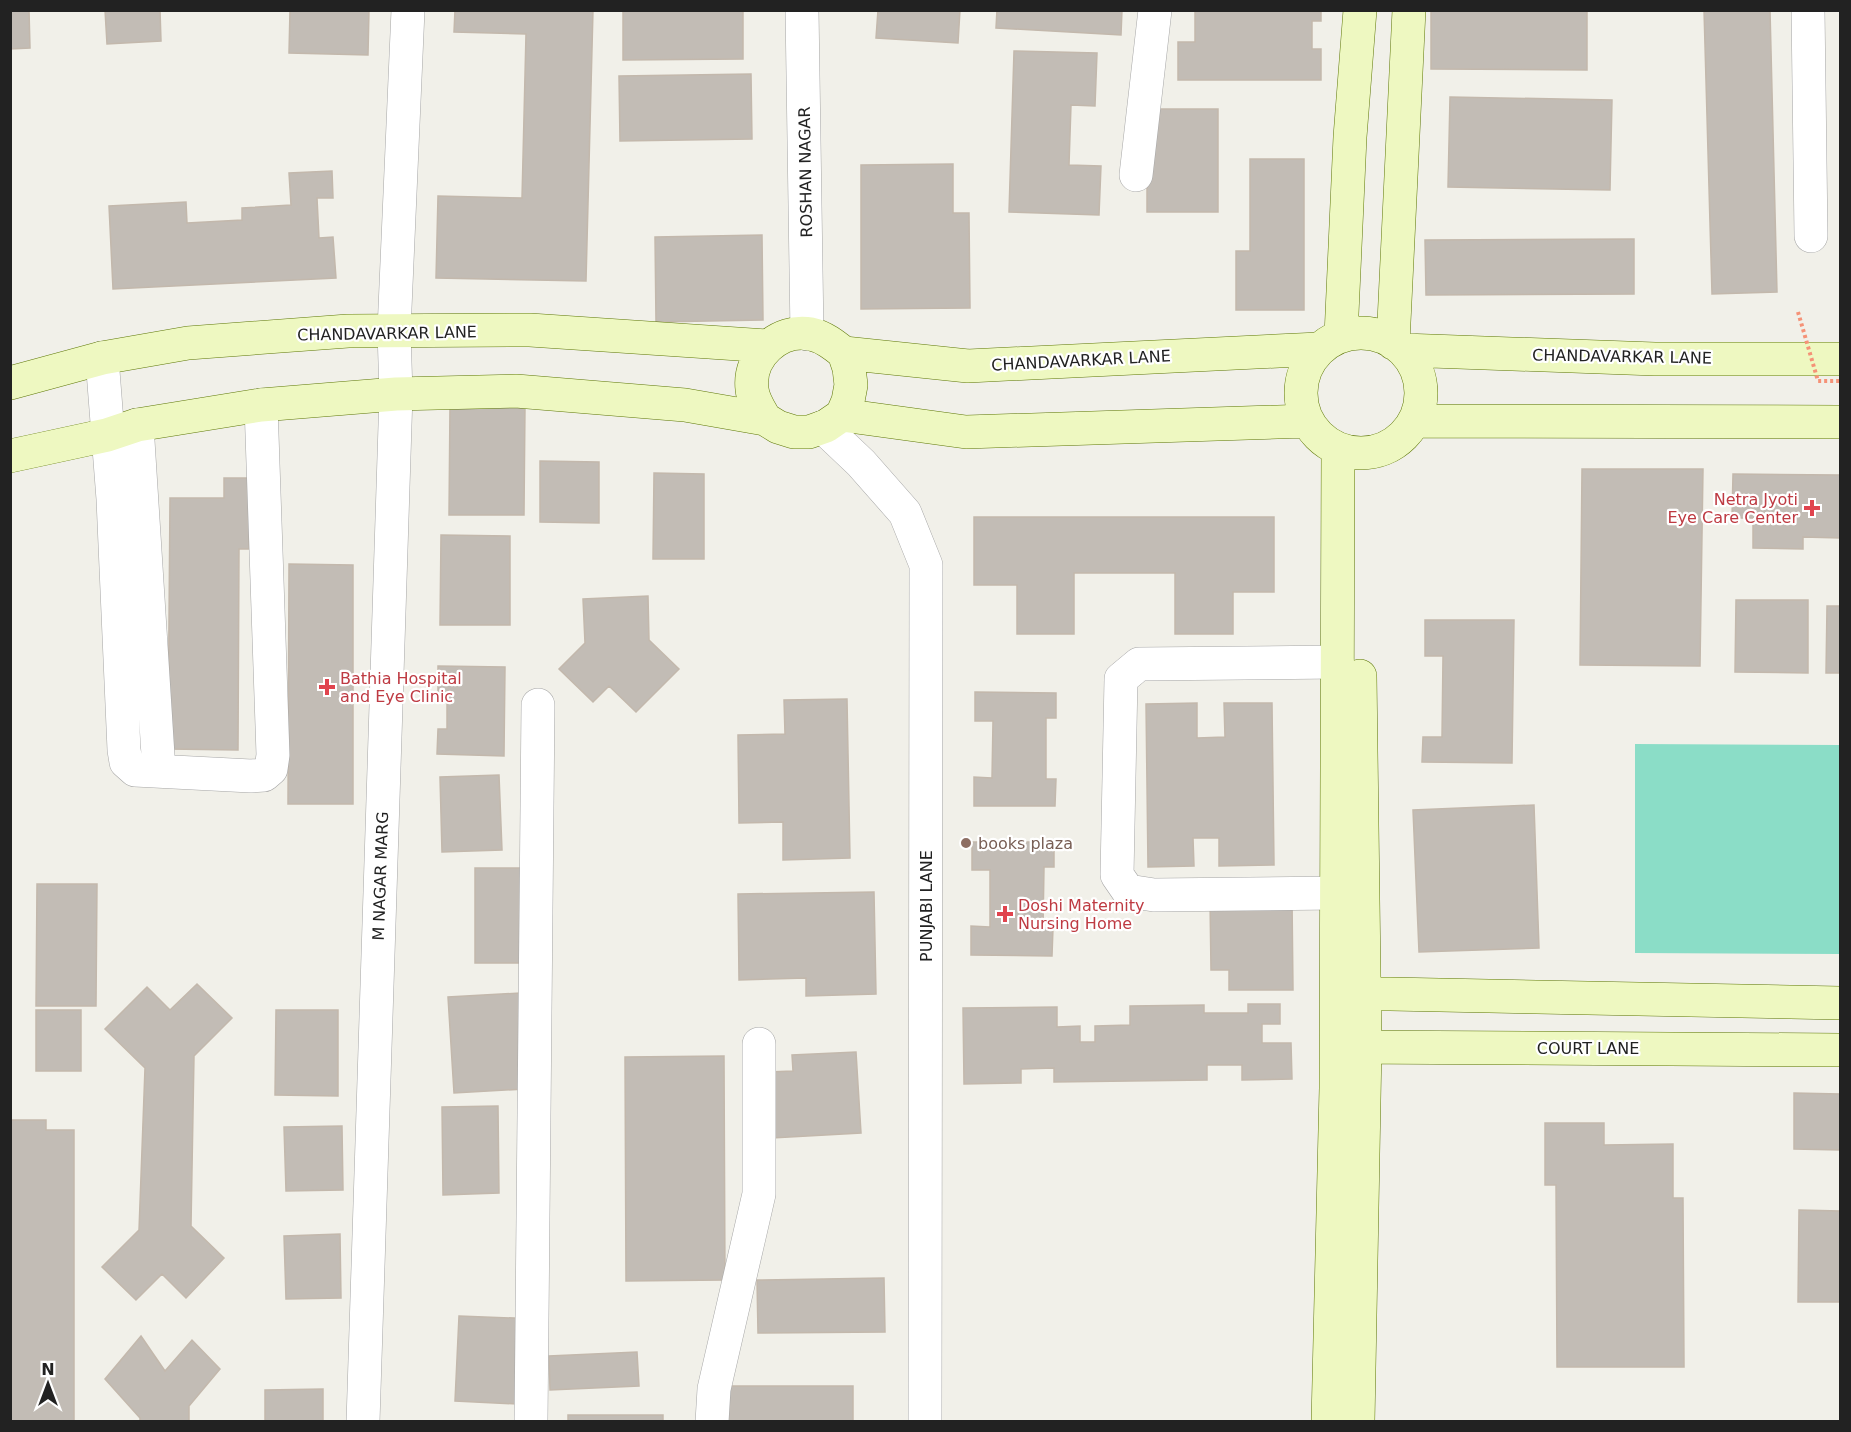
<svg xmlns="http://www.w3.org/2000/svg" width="1851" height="1432" font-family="'DejaVu Sans',sans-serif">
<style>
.pitch{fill:#8bddc7}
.building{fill:#c2bcb5;stroke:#c3b8ac;stroke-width:1.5}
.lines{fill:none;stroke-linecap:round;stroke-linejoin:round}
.street-casing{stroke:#a6a6a6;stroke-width:34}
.secondary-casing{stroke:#5f7809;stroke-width:34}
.street{stroke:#fff;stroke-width:33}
.secondary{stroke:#eef8c1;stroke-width:33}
.path-bridge{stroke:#f59277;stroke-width:4;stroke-dasharray:3 3;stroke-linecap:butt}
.health-dot{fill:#e0444e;stroke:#fff;stroke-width:2}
.education-dot{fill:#8d6e63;stroke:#fff;stroke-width:2}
.labels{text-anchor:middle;stroke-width:4.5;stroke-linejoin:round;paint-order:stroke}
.street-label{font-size:16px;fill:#222;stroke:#fff}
.health-label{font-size:16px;fill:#be3a42;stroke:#fff;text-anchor:start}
.education-label{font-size:16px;fill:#785e54;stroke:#fff;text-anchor:start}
</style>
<rect width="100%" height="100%" fill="#f1f0e9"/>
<path class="pitch" d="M1635,744L1840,745V954L1635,953Z"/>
<path class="building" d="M10,10H29L30,48L10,49Z
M105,10H160L161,41L107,44Z
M290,10H369L368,55L289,53Z
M455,10H593L586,281L436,278L438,196L522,198L526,34L454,32Z
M743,10V59L623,60V11Z
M878,10H960L958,43L876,38Z
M997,10H1122L1121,35L996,28Z
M1195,10H1321V21H1312V49H1321V80H1178V42H1195Z
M1431,10H1587V70L1431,69Z
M1704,10H1770L1777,292L1712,294Z
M1014,51L1097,53L1095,106L1071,105L1069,165L1101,166L1099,215L1009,212Z
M751,74L752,139L620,141L619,76Z
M1450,97L1612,100L1610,190L1448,187Z
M1147,109H1218V212H1147Z
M1250,159H1304V310H1236V251H1250Z
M953,164V213H969L970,308L861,309V165Z
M332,171L333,198H317L319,238L333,237L336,278L113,289L109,206L186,202L187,223L242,220V208L291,205L289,173Z
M762,235L763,320L656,322L655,237Z
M1634,239V294L1426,295L1425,240Z
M450,405L525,406L524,515H449Z
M540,461L599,462V523L540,522Z
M1582,469H1703L1700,666L1580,665Z
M654,473L704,474V559H653Z
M1733,474L1840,475V538L1803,537V549L1753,548V518H1732Z
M224,478H250L249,549H239L238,750L168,749L170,498H224Z
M974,517H1274V592H1233V634H1175V573H1074V634H1017V585H974Z
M441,535L510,536V625H440Z
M289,564L353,565V804H288Z
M648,596L649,640L679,669L636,712L609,686L593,702L559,669L585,643L583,599Z
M1736,600H1808V673L1735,672Z
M1827,606H1840V673H1826Z
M1425,620H1514L1512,763L1422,762L1423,737H1442L1443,656H1425Z
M438,666L505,667L504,756L437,754L438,729H447V692H438Z
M975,692L1056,693V718H1046V779H1056L1055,806H974V777L992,778L993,721H975Z
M847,699L850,858L783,860V822L739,823L738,735L785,734L784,700Z
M1197,703V738L1225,737L1224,703H1272L1274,865L1219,866V838H1193L1194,866L1148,867L1146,704Z
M499,775L502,850L442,852L440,777Z
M1534,805L1539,948L1419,952L1413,810Z
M972,842H1054V867H1044L1043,928H1053L1052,956L971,955V926L990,927V870H972Z
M475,868H546V963H475Z
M37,884H97L96,1006H36Z
M874,892L876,994L806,996V978L739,980L738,894Z
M1292,898L1293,990H1229V970H1211L1210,900Z
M197,984L232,1018L194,1056L191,1226L224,1258L186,1298L162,1274L136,1300L102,1267L139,1230L145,1068L105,1029L147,987L170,1010Z
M520,993L525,1089L454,1093L448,997Z
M1248,1004H1280V1024H1262V1043H1291L1292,1079L1242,1080V1065H1207V1080L1054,1082V1068L1021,1069V1083L964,1084L963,1008L1057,1007V1027L1080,1026V1042H1095V1026L1130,1025V1006L1204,1005V1013H1248Z
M36,1010H81V1071H36Z
M276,1010H338V1096L275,1095Z
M856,1052L861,1133L772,1138L768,1072L793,1071L792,1055Z
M724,1056L725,1280L626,1281L625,1057Z
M1794,1093L1840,1094V1150L1794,1149Z
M498,1106L499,1193L443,1195L442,1107Z
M10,1120H46V1130H74V1421H10Z
M1545,1123H1604V1145L1673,1144V1198H1683L1684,1367H1557L1556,1185H1545Z
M342,1126L343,1190L286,1191L284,1127Z
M1799,1210L1840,1211V1302H1798Z
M340,1234L341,1298L286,1299L284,1236Z
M884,1278L885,1332L758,1333L757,1280Z
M459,1316L540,1319L536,1405L455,1401Z
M141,1336L165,1371L192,1340L220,1369L189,1406V1422H140V1418L105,1379Z
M637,1352L639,1386L550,1390L549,1356Z
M727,1386H853V1422H727Z
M323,1389V1422H265V1390Z
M568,1415H663V1422H568Z"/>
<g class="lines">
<defs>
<path id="street" d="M802,10L807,334
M1808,10L1811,236
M1136,175L1155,10
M102,358L113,499L124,750L126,762L135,770L251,776L264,775L271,769L273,755L261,405
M137,425L159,771
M823,427L861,463L905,513L926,565L925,1422
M1337,893L1154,895L1128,891L1117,875L1121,679L1139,664L1337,662
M363,1422L396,394L394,331L408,10
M531,1422L538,705
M712,1422L714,1389L759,1194V1044"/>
<path id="secondary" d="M1301 393a60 60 0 1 1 120 0a60 60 0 1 1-120 0Z
M1341,336L1350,137L1360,10
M1393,343L1409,10
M1403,350L1655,359H1840
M10,383L102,358L188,343L348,331L530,330L768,346
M842,415L966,432L1307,421
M765,419C760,410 753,400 752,389C748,356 779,328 811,334C824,337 834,345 844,353L968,366L1319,349
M1414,421L1840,422
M10,456L107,435L137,425L261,405L396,394L516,391L685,405L765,419L778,427L794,432H809L826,426L842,415L848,401L851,385L849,368L844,353
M1341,993L1840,1003
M1344,1047L1840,1050
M1328,1422L1336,1088L1338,449
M1358,1422L1365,1047L1360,676"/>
</defs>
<use href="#street" class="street-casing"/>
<use href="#secondary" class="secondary-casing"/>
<use href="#street" class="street"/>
<use href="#secondary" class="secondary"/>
<path class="path-bridge" d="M1798,312L1818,381H1840"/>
</g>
<g class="health-dot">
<path d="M1809 499h6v6h6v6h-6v6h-6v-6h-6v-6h6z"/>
<path d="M324 678h6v6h6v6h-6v6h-6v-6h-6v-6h6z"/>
<path d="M1002 905h6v6h6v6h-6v6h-6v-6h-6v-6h6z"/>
</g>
<circle class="education-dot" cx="966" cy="843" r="6"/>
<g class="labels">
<g class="street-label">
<text transform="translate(805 172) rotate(-91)" y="6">ROSHAN NAGAR</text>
<text transform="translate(387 333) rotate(-1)" y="6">CHANDAVARKAR LANE</text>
<text transform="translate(1622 356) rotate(1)" y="6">CHANDAVARKAR LANE</text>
<text transform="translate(1081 360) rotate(-3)" y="6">CHANDAVARKAR LANE</text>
<text transform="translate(380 876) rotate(-88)" y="6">M NAGAR MARG</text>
<text transform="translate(926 906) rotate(-90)" y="6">PUNJABI LANE</text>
<text x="1588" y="1054">COURT LANE</text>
</g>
<g class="health-label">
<text x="1798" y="505" text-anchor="end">Netra Jyoti<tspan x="1798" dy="18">Eye Care Center</tspan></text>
<text x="340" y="684">Bathia Hospital<tspan x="340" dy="18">and Eye Clinic</tspan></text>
<text x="1018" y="911">Doshi Maternity<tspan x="1018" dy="18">Nursing Home</tspan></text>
</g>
<g class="education-label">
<text x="978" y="849">books plaza</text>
</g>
</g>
<rect width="1851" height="1432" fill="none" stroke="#222222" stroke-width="24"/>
<g transform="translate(48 1384)" stroke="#ffffff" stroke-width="4.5" paint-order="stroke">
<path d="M0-4.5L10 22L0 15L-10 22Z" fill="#222222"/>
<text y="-9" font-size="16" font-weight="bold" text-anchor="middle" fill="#222222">N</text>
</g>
</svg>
